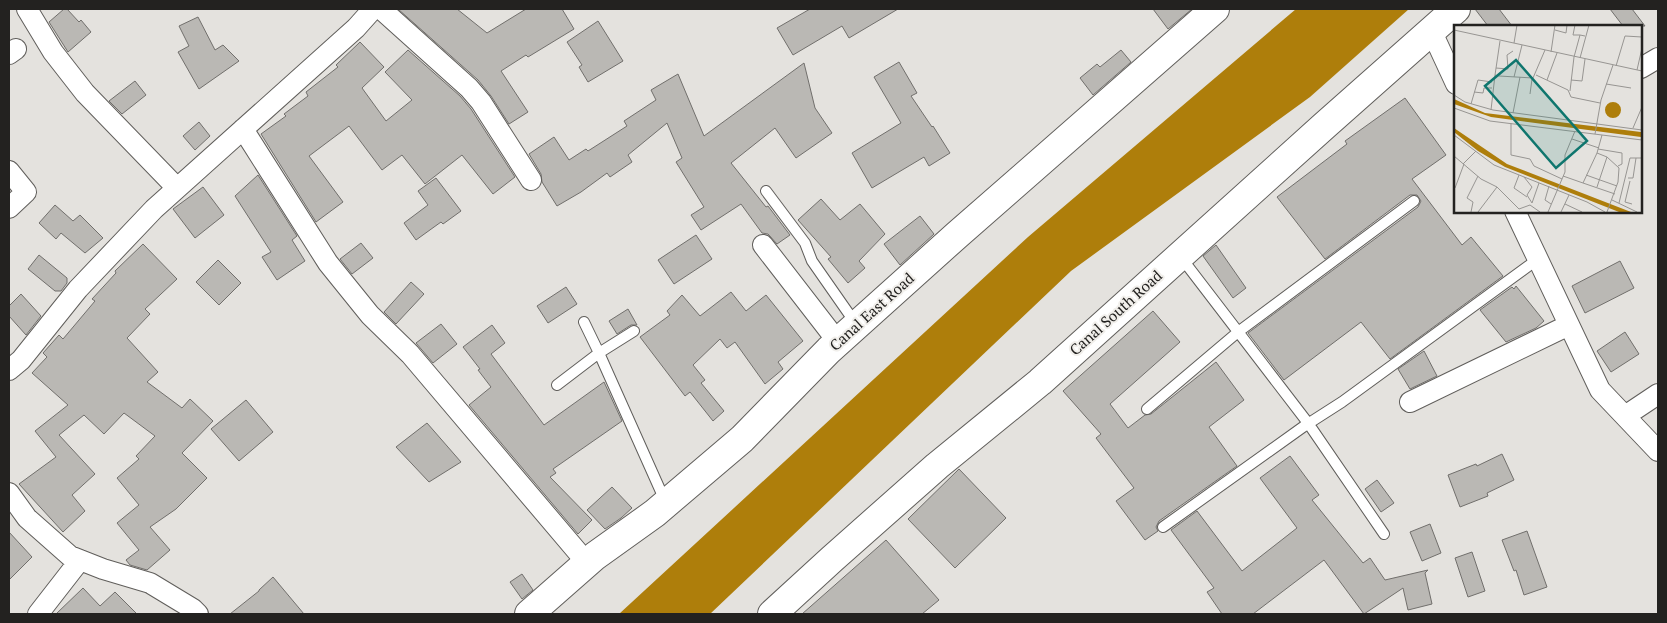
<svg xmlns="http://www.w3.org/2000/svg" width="1667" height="623" font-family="'PT Serif',serif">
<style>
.water{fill:#ae7e0b}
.building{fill:#bab8b4;stroke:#716f6c}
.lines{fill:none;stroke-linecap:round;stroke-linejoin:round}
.lane-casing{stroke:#605e5b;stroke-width:12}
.street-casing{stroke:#605e5b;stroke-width:22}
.secondary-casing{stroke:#605e5b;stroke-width:30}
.lane{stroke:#fff;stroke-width:10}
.street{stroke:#fff;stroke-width:20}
.secondary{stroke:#fff;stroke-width:28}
.labels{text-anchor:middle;stroke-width:4;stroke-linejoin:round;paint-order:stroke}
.street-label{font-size:15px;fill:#232220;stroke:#f1efeb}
.inset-road{fill:none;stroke:#979592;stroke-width:1}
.view{fill:#0f766e;fill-opacity:0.15;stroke:#0f766e;stroke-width:2.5}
.inset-edge{fill:none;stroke:#232220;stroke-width:2.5}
</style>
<rect width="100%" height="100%" fill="#e4e2de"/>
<path class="water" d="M1296,9H1409L1310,97L1071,271L710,614H619L1028,237Z"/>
<path class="building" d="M64,9H67L79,22L81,20L91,32L68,52L49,22Z
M398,9H457L487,33L526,9H562L574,29L528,57L526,55L501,71L528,112L509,124L491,96L478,80Z
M810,9H898L849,38L842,26L793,55L777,28Z
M1153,9H1192L1168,29Z
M1475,9H1499L1512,26H1488Z
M1610,9H1632L1645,26H1623Z
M198,17L215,50L223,45L239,61L199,89L178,52L189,46L179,26Z
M598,21L623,61L588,82L579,67L582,65L567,42Z
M360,42L384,67L362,88L386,121L412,100L385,72L408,50L460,96L471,109L515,177L493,194L462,155L425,184L402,155L382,170L349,126L309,156L343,202L316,222L261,134L286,116L284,114L308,96L306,92L338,67L336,65Z
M1121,50L1131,62L1093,95L1080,78L1097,64L1100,67Z
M899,62L917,93L911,96L932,127L933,126L950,153L929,166L924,157L872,188L852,153L901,123L874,77Z
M804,63L815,108L832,133L796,158L775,128L731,163L766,207L768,206L790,235L777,244L768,234L762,233L741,204L701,230L691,215L704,207L676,162L682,158L667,123L628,155L632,162L610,177L607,173L581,192L557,206L542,182L541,174L529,154L554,137L569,160L586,149L588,151L627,126L624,121L656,100L651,90L678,74L704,136Z
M135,81L146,95L122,114L109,101Z
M1405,98L1446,155L1412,179L1462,245L1471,237L1503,276L1390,359L1361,322L1284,380L1248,333L1418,207L1421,201L1417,195H1410L1325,259L1277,197L1347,144L1345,141Z
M199,122L210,136L195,150L183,136Z
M258,175L297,236L292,240L305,261L277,280L262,257L271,252L235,196Z
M436,178L461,211L443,224L441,222L416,240L404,223L428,205L418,191Z
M203,187L224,215L195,238L173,209Z
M821,199L840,220L860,204L885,234L859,261L865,268L848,283L828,259L831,257L798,220Z
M55,205L73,221L80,215L103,238L85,253L61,233L56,239L39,223Z
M920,216L934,234L900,265L884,244Z
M696,235L712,259L674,284L658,260Z
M361,243L373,258L352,274L340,259Z
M143,244L177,279L145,309L150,314L127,338L158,372L147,382L182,408L190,399L213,421L182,453L207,478L176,509L150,527L170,550L147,570L130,565L126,560L139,550L117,523L139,505L117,478L139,459L136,456L155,436L124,413L104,434L84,415L59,435L95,474L72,495L85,511L63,532L19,484L56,457L35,431L68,405L32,373L47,357L43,353L59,335L63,339L95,301L92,299L116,273L115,271Z
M1216,245L1246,288L1233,298L1203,256Z
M39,255L67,278V283L61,291H55L28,269Z
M218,260L241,283L219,305L196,282Z
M1620,261L1634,288L1585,313L1572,286Z
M411,282L424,294L396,324L384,312Z
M1516,286L1544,321L1536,328L1506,342L1480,310L1512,287L1514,289Z
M566,287L577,304L548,323L537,306Z
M731,292L746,311L766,295L803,341L778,362L783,369L765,384L735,342L727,348L720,339L693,365L705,380L701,383L724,411L713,421L690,392L685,396L640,337L670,315L667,311L682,295L700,316Z
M21,294L41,316L26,335L9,316V306Z
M628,309L637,325H631L617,334L609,321Z
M1153,311L1180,342L1110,404L1128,428L1145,415L1151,414L1216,362L1244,400L1209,427L1237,466L1159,521L1156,527L1158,531L1145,540L1116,501L1134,488L1096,438L1101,434L1063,391Z
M441,324L457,344L433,363L416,343Z
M492,325L505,343L491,354L544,425L604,382L622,421L553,469L556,473L550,477L592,520L578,534L469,405L491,387L478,370L480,369L463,347Z
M1625,332L1639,354L1611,372L1597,351Z
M1424,351L1437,376L1410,389L1398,369Z
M246,400L273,432L239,461L211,429Z
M427,423L461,462L429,482L396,447Z
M1502,454L1514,480L1487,493L1488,496L1460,507L1448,475L1476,464L1477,466Z
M1290,456L1319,495L1312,500L1363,563L1370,558L1385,580L1428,570L1425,573L1432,604L1408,610L1403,588L1364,614L1324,560L1253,614H1222L1207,592L1214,588L1171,530L1197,511L1242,571L1297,528L1260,478Z
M959,469L1006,518L955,568L908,519Z
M1377,480L1394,503L1381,512L1365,489Z
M612,487L632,508L621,518L605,529L587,510Z
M1430,524L1441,553L1422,561L1410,532Z
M1527,531L1547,587L1524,595L1516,570L1514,571L1502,540Z
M9,532L32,557L9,580Z
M886,540L939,600L922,614H802Z
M1472,552L1485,591L1468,597L1455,558Z
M522,574L533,590L522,599L510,582Z
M273,577L304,614H230L259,591V590Z
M83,588L100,606L115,592L137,614H56Z"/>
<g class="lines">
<defs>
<path id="lane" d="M766,191L805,243L812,261L856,324
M1180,256L1308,423L1384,534
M584,322L599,353L634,331
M557,385L599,353L666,503
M1147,409L1238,332L1414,201
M1163,527L1303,427L1342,402L1538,259"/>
<path id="street" d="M27,9L53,52L85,93L177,188
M381,9L469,88L481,102L531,180
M1431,30L1456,84
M9,54L16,49
M1641,68L1658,58
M243,129L328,263L370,315L410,354L587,563
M9,171L26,192L9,208
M1515,211L1600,390L1658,451
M763,245L838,342
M9,370L21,360L78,289L154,209L356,28L373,9
M1410,402L1569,325
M1625,416L1658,394
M9,493L27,518L70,556L103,569L150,583L193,609L198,614
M38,614L80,560"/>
<path id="secondary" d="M529,614L595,556L655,513L742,439L829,350L957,235L1215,9
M772,614L832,559L937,466L1040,382L1324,126L1456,9"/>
</defs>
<use href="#lane" class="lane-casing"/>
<use href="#street" class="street-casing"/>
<use href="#secondary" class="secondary-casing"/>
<use href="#lane" class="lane"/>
<use href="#street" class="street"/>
<use href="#secondary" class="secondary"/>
</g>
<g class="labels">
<g class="street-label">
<text transform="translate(872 312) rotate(-42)" y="5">Canal East Road</text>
<text transform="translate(1116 313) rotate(-42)" y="5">Canal South Road</text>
</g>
</g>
<g transform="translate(1454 25)">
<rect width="188" height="188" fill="#e4e2de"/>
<path d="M0,74L31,88L187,107V112L37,92L0,79ZM151 85a8 8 0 1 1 16 0a8 8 0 1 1-16 0ZM0,103L53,139L177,187H165L51,142L24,126L0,107Z" fill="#ae7e0b"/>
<path class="inset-road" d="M121,0L119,10H126M0,5L188,46M101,5L112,8L113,0M46,16L41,50L45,51L79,53L91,25M60,18L63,0M97,27L101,0M120,32L126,10L131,11M126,33L135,0M162,41L171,11L188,12M42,43L54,44L53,30L59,26M183,45L188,23M82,50L114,65L117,72L146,78M60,52L68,20M93,55L103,28M117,55L128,56L131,34M152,59L177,63M116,66L120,32M20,67L29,68L30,63H38M76,69L78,54M0,70L11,77L39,85L188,105M17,79L24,55L38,57M0,83L36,96L188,115M37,85L41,50M59,88L66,52M57,98V130L76,134L80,141L108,154M179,103L188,82M141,109L147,75L159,40M0,110L40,140L133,177L151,187M148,110L143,128L153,132L165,143L164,157L153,187M118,114L145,123M144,124L168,128V139L164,141M0,131L27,154L43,162L65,184L76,180L86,187M9,139L22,126M65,150L60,163L73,172M132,150L163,161M109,151L129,158L143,128M70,152L78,162L73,170L78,178M174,153H179L182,133M176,156L171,177L178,179M129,158L161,169M95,161L91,175L97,179M143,162L153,132M1,163L10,139M158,175L183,187M78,178L85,158M165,178L176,133H188M111,179L128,187M17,187L19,177L13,173L24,151M24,187L43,162M94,187L111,147V130L121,106M107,187L115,170"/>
<path class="view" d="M62,35L133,116L102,143L31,61Z"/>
<rect width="188" height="188" class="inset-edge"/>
</g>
<rect width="1667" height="623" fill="none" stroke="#232220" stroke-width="20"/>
</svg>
